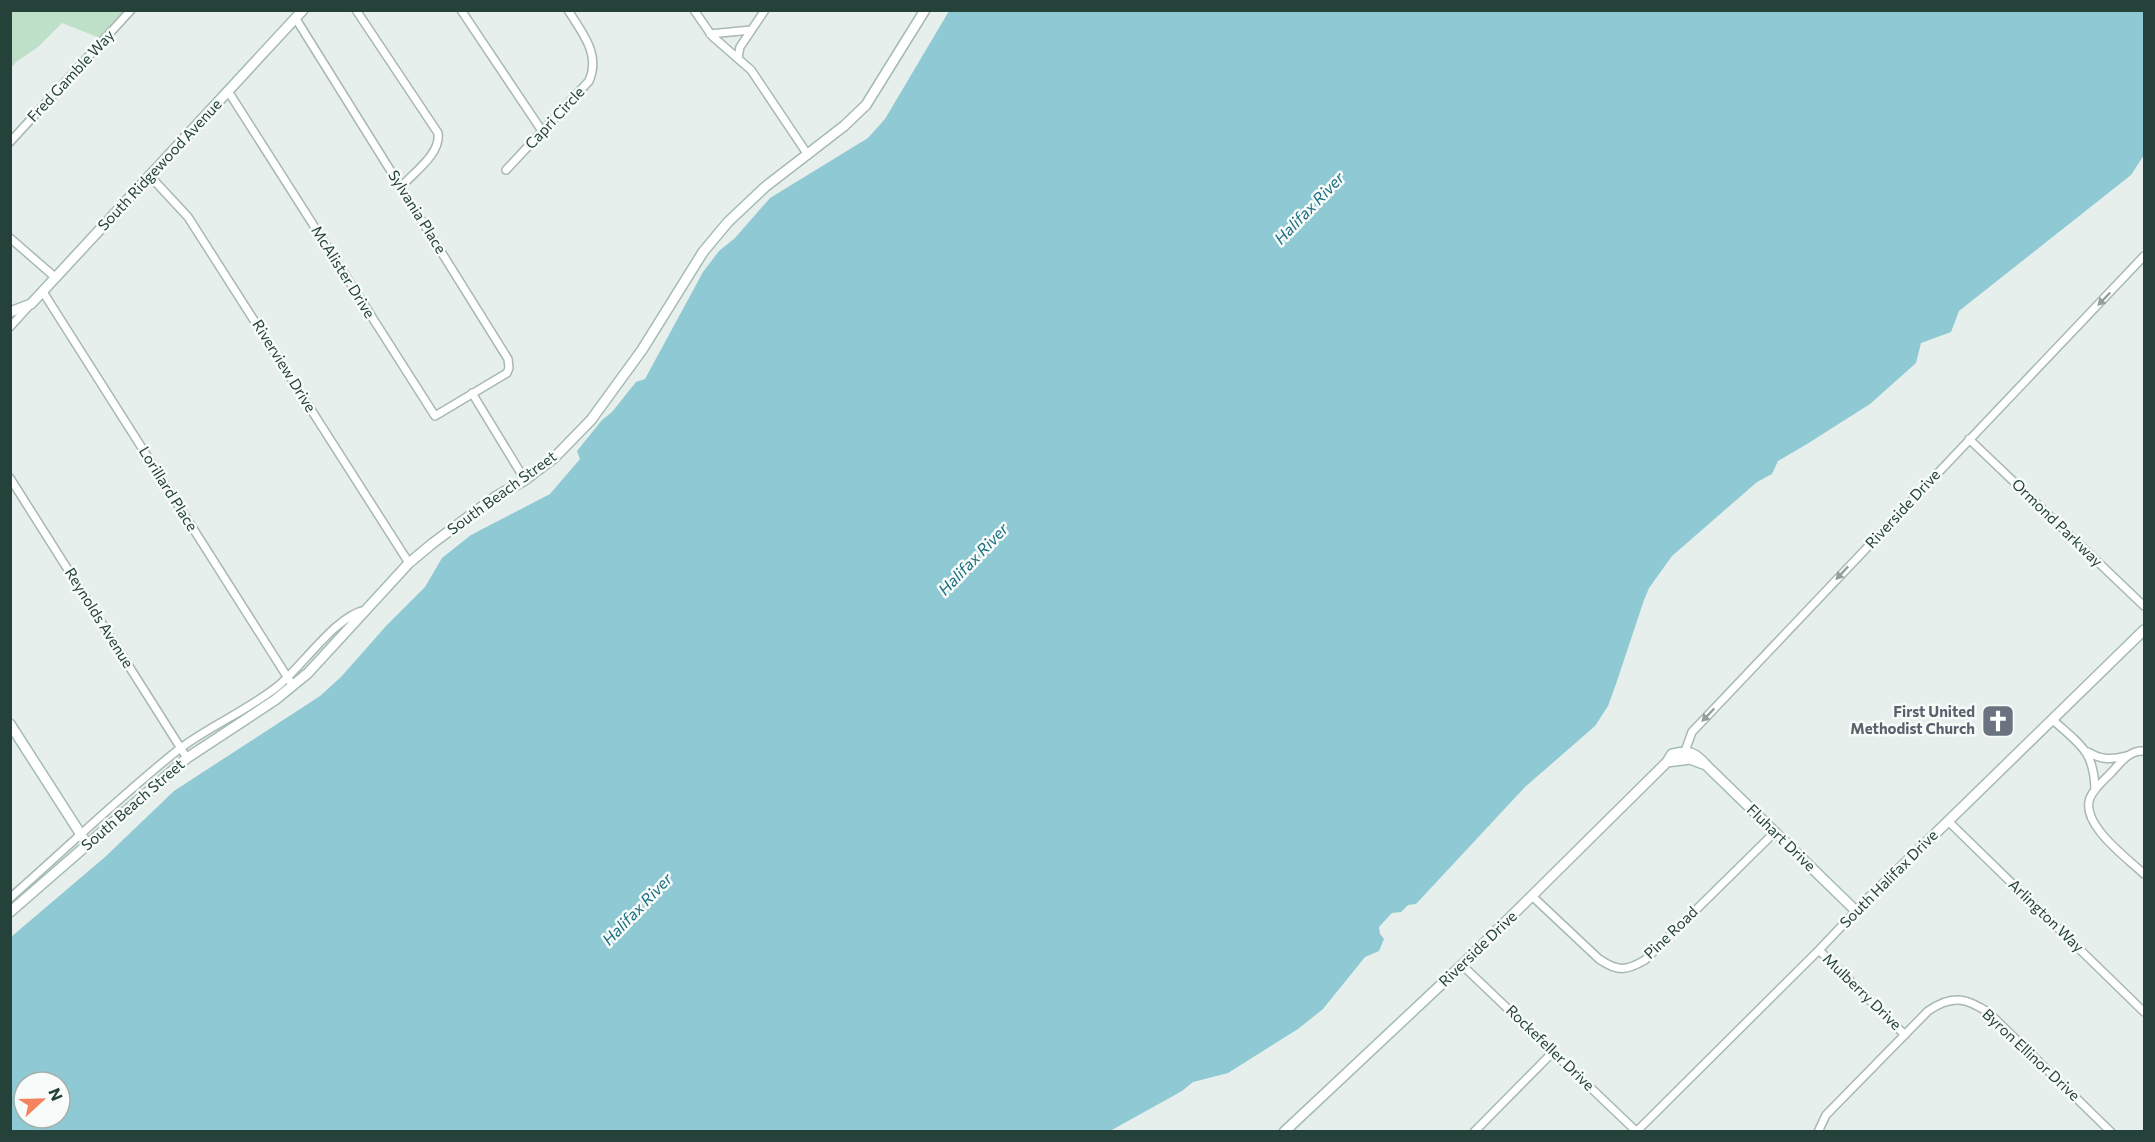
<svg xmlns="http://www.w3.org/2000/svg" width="2155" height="1142" font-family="Commissioner,sans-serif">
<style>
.green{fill:#bfe0c8}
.water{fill:#8ec9d4;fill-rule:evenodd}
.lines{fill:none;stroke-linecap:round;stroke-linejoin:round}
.street-casing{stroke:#a8b8b2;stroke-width:10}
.secondary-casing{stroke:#a4bbb3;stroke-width:12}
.street{stroke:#fff;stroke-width:7}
.secondary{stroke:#fff;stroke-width:9}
.oneway{fill:#92a09c}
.labels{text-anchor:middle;stroke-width:5;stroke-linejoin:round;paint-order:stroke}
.street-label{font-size:15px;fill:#24423a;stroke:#f7fbf9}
.worship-label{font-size:15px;font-weight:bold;fill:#5b616d;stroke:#f7fbf9;text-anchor:end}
.water-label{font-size:16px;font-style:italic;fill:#1c6f80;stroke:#f7fbf9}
</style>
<rect width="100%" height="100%" fill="#e6efeb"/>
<path class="green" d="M11,10H125V11L100,38L62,23L38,47L16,62L11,68Z"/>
<path class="water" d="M949,11H2144V155L2131,175L1959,311L1951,332L1921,343L1916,363L1870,404L1807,444L1778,461L1772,474L1757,482L1672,556L1649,588L1644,600L1616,684L1608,706L1595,726L1525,787L1416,904L1408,905L1401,912L1392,913L1379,927L1380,934L1384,939L1379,951L1365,957L1323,1009L1298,1029L1228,1073L1193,1082L1182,1091L1110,1131H11V937L105,857L174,791L320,696L341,677L386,626L425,587L442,558L471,535L550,494L580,459L577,451L602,420L612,412L636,382L645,379L703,272L719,251L735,238L770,198L868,138L885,119ZM24,1082H60V1118H24Z"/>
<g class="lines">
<defs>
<path id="street" d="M356,10L438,133C441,154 414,172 401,187
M461,10L542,131
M694,10L712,36L751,70L808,155
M710,34L751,30
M738,58L740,47L765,10
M228,91L435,416L507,373L509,368L508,359L296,19
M10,142L131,10
M506,170L589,81C601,54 582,33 568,10
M150,176L188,217L409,563
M10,238L56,278
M43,292L293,686
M10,327L29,306
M472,393L525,480
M1969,439L2144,606
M10,478L187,758
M2053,720C2080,745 2094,750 2095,790
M1685,751L1692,732L2144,256
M2144,751C2129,750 2121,762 2111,773C2104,780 2094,788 2090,798C2080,824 2127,858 2144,874
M2088,752C2101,760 2112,760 2126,756
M1948,821L2144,1012
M1532,896L1599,959C1618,972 1626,971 1645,960L1774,833
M10,898C66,849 120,796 178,750C209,726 247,711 278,686C303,666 336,615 366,610
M1819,950L1905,1035
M1462,965L1637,1132
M1474,1132L1553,1052
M1636,1132L1819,950L1856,911
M1818,1132L1826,1115L1928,1011C1952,994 1967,998 1989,1013L2111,1132"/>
<path id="secondary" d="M10,312L31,304L303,10
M10,724L87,844
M1667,762L1690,759L1703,764
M10,912L187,758L275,700L308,673L409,563L433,543L495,497L525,480L554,458L591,420L642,350L703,252L728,222L765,187L844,126L866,105L925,10
M1284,1132L1462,965L1667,762L1672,754C1688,750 1695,752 1706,765L1856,911L2144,630"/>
</defs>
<use href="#street" class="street-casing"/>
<use href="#secondary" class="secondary-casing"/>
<use href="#street" class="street"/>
<use href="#secondary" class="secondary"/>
</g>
<defs><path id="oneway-solid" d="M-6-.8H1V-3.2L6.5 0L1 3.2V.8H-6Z" transform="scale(1.5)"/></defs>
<g class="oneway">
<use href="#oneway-solid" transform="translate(2104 299) rotate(134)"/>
<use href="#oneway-solid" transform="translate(1842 573) rotate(133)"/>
<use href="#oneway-solid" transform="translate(1708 715) rotate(134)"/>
</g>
<defs>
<symbol id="church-square" viewBox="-11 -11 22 22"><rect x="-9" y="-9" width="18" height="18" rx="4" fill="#6b7280" stroke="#f7fbf9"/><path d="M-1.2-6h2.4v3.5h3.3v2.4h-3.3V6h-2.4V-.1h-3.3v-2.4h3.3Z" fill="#fff"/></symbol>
</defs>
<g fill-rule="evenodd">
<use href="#church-square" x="1979" y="702" width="38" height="38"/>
</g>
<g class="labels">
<g class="street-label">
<text transform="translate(71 76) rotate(-47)" y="5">Fred Gamble Way</text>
<text transform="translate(555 118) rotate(-47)" y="5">Capri Circle</text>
<text transform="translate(160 165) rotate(-47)" y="5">South Ridgewood Avenue</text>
<text transform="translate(417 212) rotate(58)" y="5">Sylvania Place</text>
<text transform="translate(343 272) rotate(58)" y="5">McAlister Drive</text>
<text transform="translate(284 366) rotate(58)" y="5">Riverview Drive</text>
<text transform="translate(168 489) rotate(58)" y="5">Lorillard Place</text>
<text transform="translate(502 493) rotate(-36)" y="5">South Beach Street</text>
<text transform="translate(1903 509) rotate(-47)" y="5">Riverside Drive</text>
<text transform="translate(2057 523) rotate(44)" y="5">Ormond Parkway</text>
<text transform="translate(99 618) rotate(58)" y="5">Reynolds Avenue</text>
<text transform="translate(133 805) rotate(-41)" y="5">South Beach Street</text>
<text transform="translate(1781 838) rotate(44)" y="5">Fluhart Drive</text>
<text transform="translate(1889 879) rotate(-45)" y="5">South Halifax Drive</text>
<text transform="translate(2046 916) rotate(44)" y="5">Arlington Way</text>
<text transform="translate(1671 933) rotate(-44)" y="5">Pine Road</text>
<text transform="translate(1478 949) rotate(-44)" y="5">Riverside Drive</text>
<text transform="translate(1862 992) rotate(44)" y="5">Mulberry Drive</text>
<text transform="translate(1550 1048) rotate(44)" y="5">Rockefeller Drive</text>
<text transform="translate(2031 1055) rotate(43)" y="5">Byron Ellinor Drive</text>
</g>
<g class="worship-label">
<text x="1975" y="717">First United<tspan x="1975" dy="17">Methodist Church</tspan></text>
</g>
<g class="water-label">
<text transform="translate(1309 208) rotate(-46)" y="6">Halifax River</text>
<text transform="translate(973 559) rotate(-46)" y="6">Halifax River</text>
<text transform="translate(637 909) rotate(-46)" y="6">Halifax River</text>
</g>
</g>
<rect width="2155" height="1142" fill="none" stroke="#24423a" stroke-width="24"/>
<g transform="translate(42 1100) rotate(68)"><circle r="28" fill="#f7fbf9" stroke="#a3b1ad" stroke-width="1.5"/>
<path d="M0-4.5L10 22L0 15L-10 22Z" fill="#f4845f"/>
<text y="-9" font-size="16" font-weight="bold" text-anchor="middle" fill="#24423a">N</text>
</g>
</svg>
